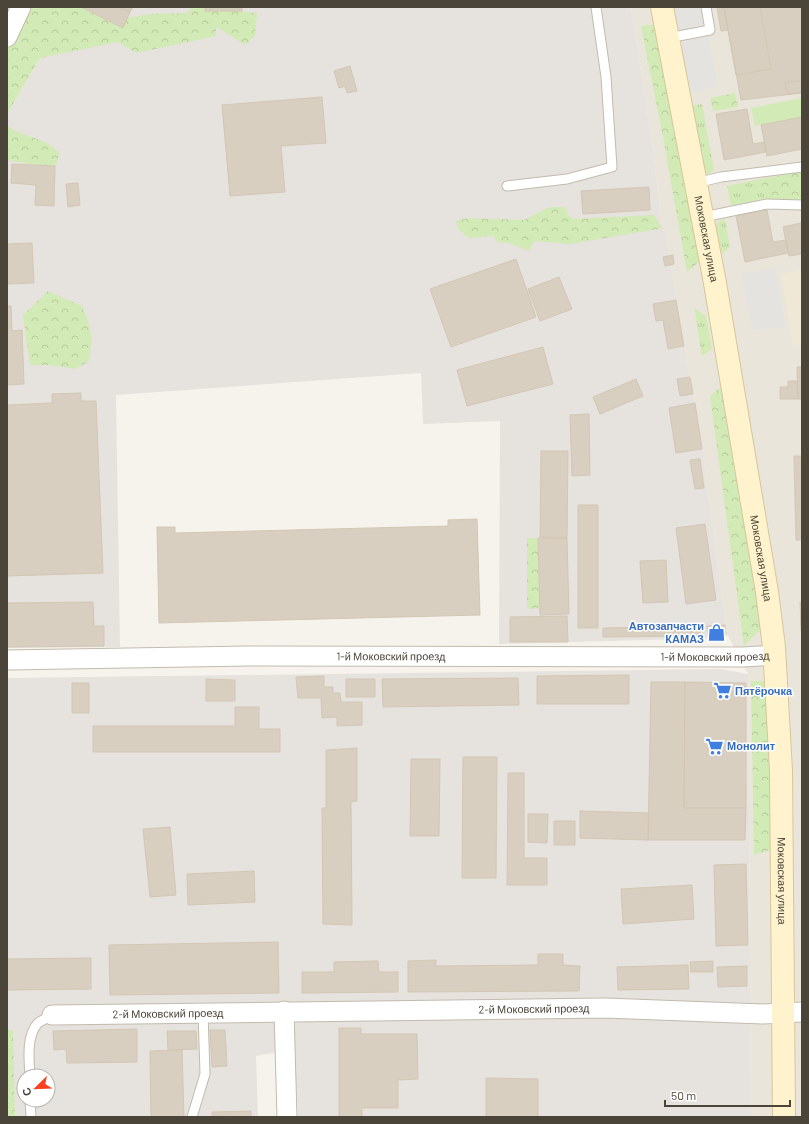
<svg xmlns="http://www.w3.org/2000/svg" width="809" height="1124" font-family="Barlow,sans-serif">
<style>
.residential{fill:#eae5da}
.industrial{fill:#e6e2dd;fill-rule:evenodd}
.education{fill:#efe8d6}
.grass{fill:url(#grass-tufts)}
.forest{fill:url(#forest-crowns)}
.garden{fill:#d2eab5}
.parking{fill:#e5e3e0}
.building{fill:#d8cfc1;stroke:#d3c7b4}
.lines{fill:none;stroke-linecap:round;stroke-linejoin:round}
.lane-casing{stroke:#c2bbae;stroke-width:11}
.street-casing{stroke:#c2bbae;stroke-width:21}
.secondary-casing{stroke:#d6c79b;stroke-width:24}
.lane{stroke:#fff;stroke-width:9}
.street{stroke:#fff;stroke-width:19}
.secondary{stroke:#fff3cd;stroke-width:22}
.labels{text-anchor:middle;stroke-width:3;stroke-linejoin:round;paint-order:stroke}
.street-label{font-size:11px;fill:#4b4439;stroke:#fff}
.shop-label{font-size:11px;font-weight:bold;fill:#366cbe;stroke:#fff;text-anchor:start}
</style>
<defs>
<pattern id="grass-tufts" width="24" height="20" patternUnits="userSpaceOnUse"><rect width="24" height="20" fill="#d2eab5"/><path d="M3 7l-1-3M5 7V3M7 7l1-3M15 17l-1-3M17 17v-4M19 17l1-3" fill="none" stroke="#b6ca9c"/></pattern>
<pattern id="forest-crowns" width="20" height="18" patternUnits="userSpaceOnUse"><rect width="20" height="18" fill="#d2eab5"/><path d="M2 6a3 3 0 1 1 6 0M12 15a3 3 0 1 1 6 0" fill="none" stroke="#b6ca9c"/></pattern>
</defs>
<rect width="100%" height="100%" fill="#f6f3ec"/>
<path class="residential" d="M631,7H802V1117H751L748,674L727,634L702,449L671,265L664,229L662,228L653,149Z"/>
<path class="industrial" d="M80,7H631L653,149L662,228H664L671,265L702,449L727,634L723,638L499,644L500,421L423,424L421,373L116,395L120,647L7,648V114L40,58Z
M721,669L748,674L751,1117H298L294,1049L256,1056L258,1117H7V678ZM24,1076H48V1100H24Z"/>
<path class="education" d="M802,270V346L793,345L781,274Z"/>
<path class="grass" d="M702,104L714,170L709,174L704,172L691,106Z
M761,179L765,199L731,206L727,186Z
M725,219L730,247L722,254L716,226L719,221Z
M694,308L706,316L712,349L702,356Z"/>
<path class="forest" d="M28,7H81L123,27L128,18L149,14L187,13L192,7L257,13L255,35L246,45L216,27V36L136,53L118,42L40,58L7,114V49Z
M656,24L701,260L687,272L662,132L641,26Z
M735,93L738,107L713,111L710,98Z
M7,125L13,130L45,142L60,153L56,166L30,164L7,160Z
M802,172V201L794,202L765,199L761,179Z
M549,207H566L567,214L573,219L654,215L662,228H664L570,244L534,241L529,251L509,243L497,242L494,236L469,238L458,229L456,221L468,218L524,220Z
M48,291L82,306C92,329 93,337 89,361L76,369L50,365H30L23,315Z
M723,385L757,591L761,629L744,646L710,396Z
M527,538H538L540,608L527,609Z
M751,681H767L772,777L770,850L754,855Z
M7,1030H13L15,1117H7Z"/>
<path class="garden" d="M802,98V117L755,126L751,108Z"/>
<path class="parking" d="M669,7H703L718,87L685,93Z
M775,268L786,328L752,329L741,274Z"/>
<path class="building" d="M81,7H119L130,12L123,28Z
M119,7H133L130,12Z
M205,7H242V11H205Z
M717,7H724L728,30L721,31Z
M724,7H760L771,69L736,75Z
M724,7H802V93L741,100Z
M350,66L357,91L347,93L345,86L339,88L334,71Z
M802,80V92L787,94L785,83Z
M322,97L326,143L281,146L285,192L230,196L222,105Z
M747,109L753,144L764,142L766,152L724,160L716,114Z
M802,117V149L767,156L761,125Z
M12,164L55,166L54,206L35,205L36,185L11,183Z
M78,183L80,205L68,207L66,184Z
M649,187L650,210L583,214L581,191Z
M767,210L773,242L786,240L788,253L745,262L736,216Z
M801,223H802V254L789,256L783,227Z
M32,243L34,283L7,284V244Z
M673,255L674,264L665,266L663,257Z
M516,259L536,317L451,347L430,289Z
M559,277L572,309L540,321L528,289Z
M676,300L684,346L668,349L663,320L656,321L653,304Z
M7,306H11L12,331L22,330L24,384L7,385Z
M543,347L553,384L467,406L457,370Z
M797,367H802V399H798Z
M690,377L693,394L680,396L677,379Z
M636,379L643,396L600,414L593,397Z
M788,381H797L798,399H780V387H788Z
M81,393V401H96L103,573L7,576V405L52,403V394Z
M695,403L702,449L676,453L669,408Z
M589,414L590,475L572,476L570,415Z
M541,451H568L567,538L540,537Z
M794,456H802V540H796Z
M700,459L704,488L695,489L690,460Z
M578,505H598V628H578Z
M477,519L480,615L159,623L157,527H175V533L448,526V520Z
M705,524L716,600L686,604L676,528Z
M538,538H567L569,614L540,615Z
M666,560L668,602L643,603L640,561Z
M93,602L94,626H104V646L7,647V603Z
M800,602H802V631H801Z
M567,616L568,642H510V617Z
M725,625L726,636L708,637L707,626Z
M700,626V636L603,637V628Z
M629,675V704H537V676Z
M324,676V687H333V693H340L341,702H362V725L337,726V717L322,718L321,698H298L296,677Z
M518,678L519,705L383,707L382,679Z
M206,679L235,680V701H206Z
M346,679H375V697H346Z
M651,682H685L684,808H746L745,840H648Z
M685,682L746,683V808H684Z
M72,683H89V713H72Z
M235,707H259V729H280V752H93V726H235Z
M357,748V801L351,802L352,925L323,924L322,808H326V750Z
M463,757H497L496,878H462Z
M411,759H440L439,836H410Z
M508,773H524V858H547V885H507Z
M580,811L649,813L648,840L580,838Z
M528,814H548L547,843L528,842Z
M554,821H575V845H554Z
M170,827L176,895L150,897L143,829Z
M746,864L748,945L716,946L714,865Z
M254,871L255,902L188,905L187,874Z
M692,885L694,919L623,924L621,889Z
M278,942L279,993L110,995L109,945Z
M538,954H563V965L580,966L579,991L408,992V961L436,960V966L538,965Z
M91,958V989L7,990V959Z
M378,961L379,972H398V992L302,993V972H334V962Z
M713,961V972H691L690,962Z
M688,965L689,989L618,990L617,967Z
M747,966V986L718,987L717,967Z
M339,1028H361V1034H417L418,1079L398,1080V1108H362V1117H339Z
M137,1029V1062L67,1063L66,1049L54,1050L53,1031Z
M210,1030H225L227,1066L212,1067Z
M167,1031H196L197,1049L168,1050Z
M182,1050L184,1117H151L150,1051Z
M486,1078L538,1079V1117H486Z
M251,1111V1117H212V1112Z"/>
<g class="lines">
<defs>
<path id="lane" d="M668,38L710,30L706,7
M696,183L721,177L802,167
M507,186L567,179L612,167L606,77L596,7
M703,217L767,204L802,205
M30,1076C29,1060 26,1036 38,1023C42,1020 48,1018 52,1015
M30,1100L31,1117
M192,1117L205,1074L203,1012"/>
<g id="street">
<path d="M7,37L21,7"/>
<path id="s1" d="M7,660L249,656L743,657L775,655"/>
<path d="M284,1011L287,1117"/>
<path id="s2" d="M52,1015L605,1008L763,1014L802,1012"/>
</g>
<g id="secondary">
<path id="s3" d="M662,7L715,283L767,592L774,647L781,771L784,1117"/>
</g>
</defs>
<use href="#lane" class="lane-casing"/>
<use href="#street" class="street-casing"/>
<use href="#secondary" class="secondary-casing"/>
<use href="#lane" class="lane"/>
<use href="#street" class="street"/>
<use href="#secondary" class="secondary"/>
</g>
<defs>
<symbol id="shop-bare" viewBox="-9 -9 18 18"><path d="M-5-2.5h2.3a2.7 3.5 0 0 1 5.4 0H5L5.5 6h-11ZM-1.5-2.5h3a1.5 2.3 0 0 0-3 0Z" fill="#3f7fe0" stroke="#fff" stroke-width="2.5" paint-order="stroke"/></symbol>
<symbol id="supermarket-bare" viewBox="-9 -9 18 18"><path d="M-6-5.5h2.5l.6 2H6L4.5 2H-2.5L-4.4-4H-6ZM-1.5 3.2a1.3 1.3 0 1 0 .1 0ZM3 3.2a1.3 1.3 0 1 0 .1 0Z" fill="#3f7fe0" stroke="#fff" stroke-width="2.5" paint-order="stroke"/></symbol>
</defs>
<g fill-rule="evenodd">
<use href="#shop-bare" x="704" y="620" width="25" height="25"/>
<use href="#supermarket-bare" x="710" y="678" width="25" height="25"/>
<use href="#supermarket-bare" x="702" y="734" width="25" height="25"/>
</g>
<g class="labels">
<g class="street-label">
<text dy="4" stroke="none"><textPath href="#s3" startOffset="236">Моковская улица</textPath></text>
<text dy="4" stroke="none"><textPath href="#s3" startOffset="560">Моковская улица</textPath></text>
<text dy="4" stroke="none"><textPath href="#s1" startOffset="384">1-й Моковский проезд</textPath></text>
<text dy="4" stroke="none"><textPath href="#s1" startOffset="708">1-й Моковский проезд</textPath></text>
<text dy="4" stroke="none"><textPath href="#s3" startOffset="884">Моковская улица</textPath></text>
<text dy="4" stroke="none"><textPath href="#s2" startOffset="482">2-й Моковский проезд</textPath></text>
<text dy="4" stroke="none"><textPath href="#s2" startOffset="116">2-й Моковский проезд</textPath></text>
</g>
<g class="shop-label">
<text x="704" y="630" text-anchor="end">Автозапчасти<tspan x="704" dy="13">КАМАЗ</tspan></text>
<text x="735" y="695">Пятёрочка</text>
<text x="727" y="750">Монолит</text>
</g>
</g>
<rect width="809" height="1124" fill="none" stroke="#4b4439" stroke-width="16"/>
<g transform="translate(36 1088) rotate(247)"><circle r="19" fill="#ffffff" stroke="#b7b4b0"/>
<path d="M0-3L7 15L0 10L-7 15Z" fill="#fc3f1d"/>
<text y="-6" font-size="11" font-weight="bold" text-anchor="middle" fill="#4b4439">С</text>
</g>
<path d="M665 1100v6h125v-6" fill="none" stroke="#4b4439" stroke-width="2"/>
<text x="671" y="1100" font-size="12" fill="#4b4439" stroke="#ffffff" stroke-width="3" paint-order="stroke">50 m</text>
</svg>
